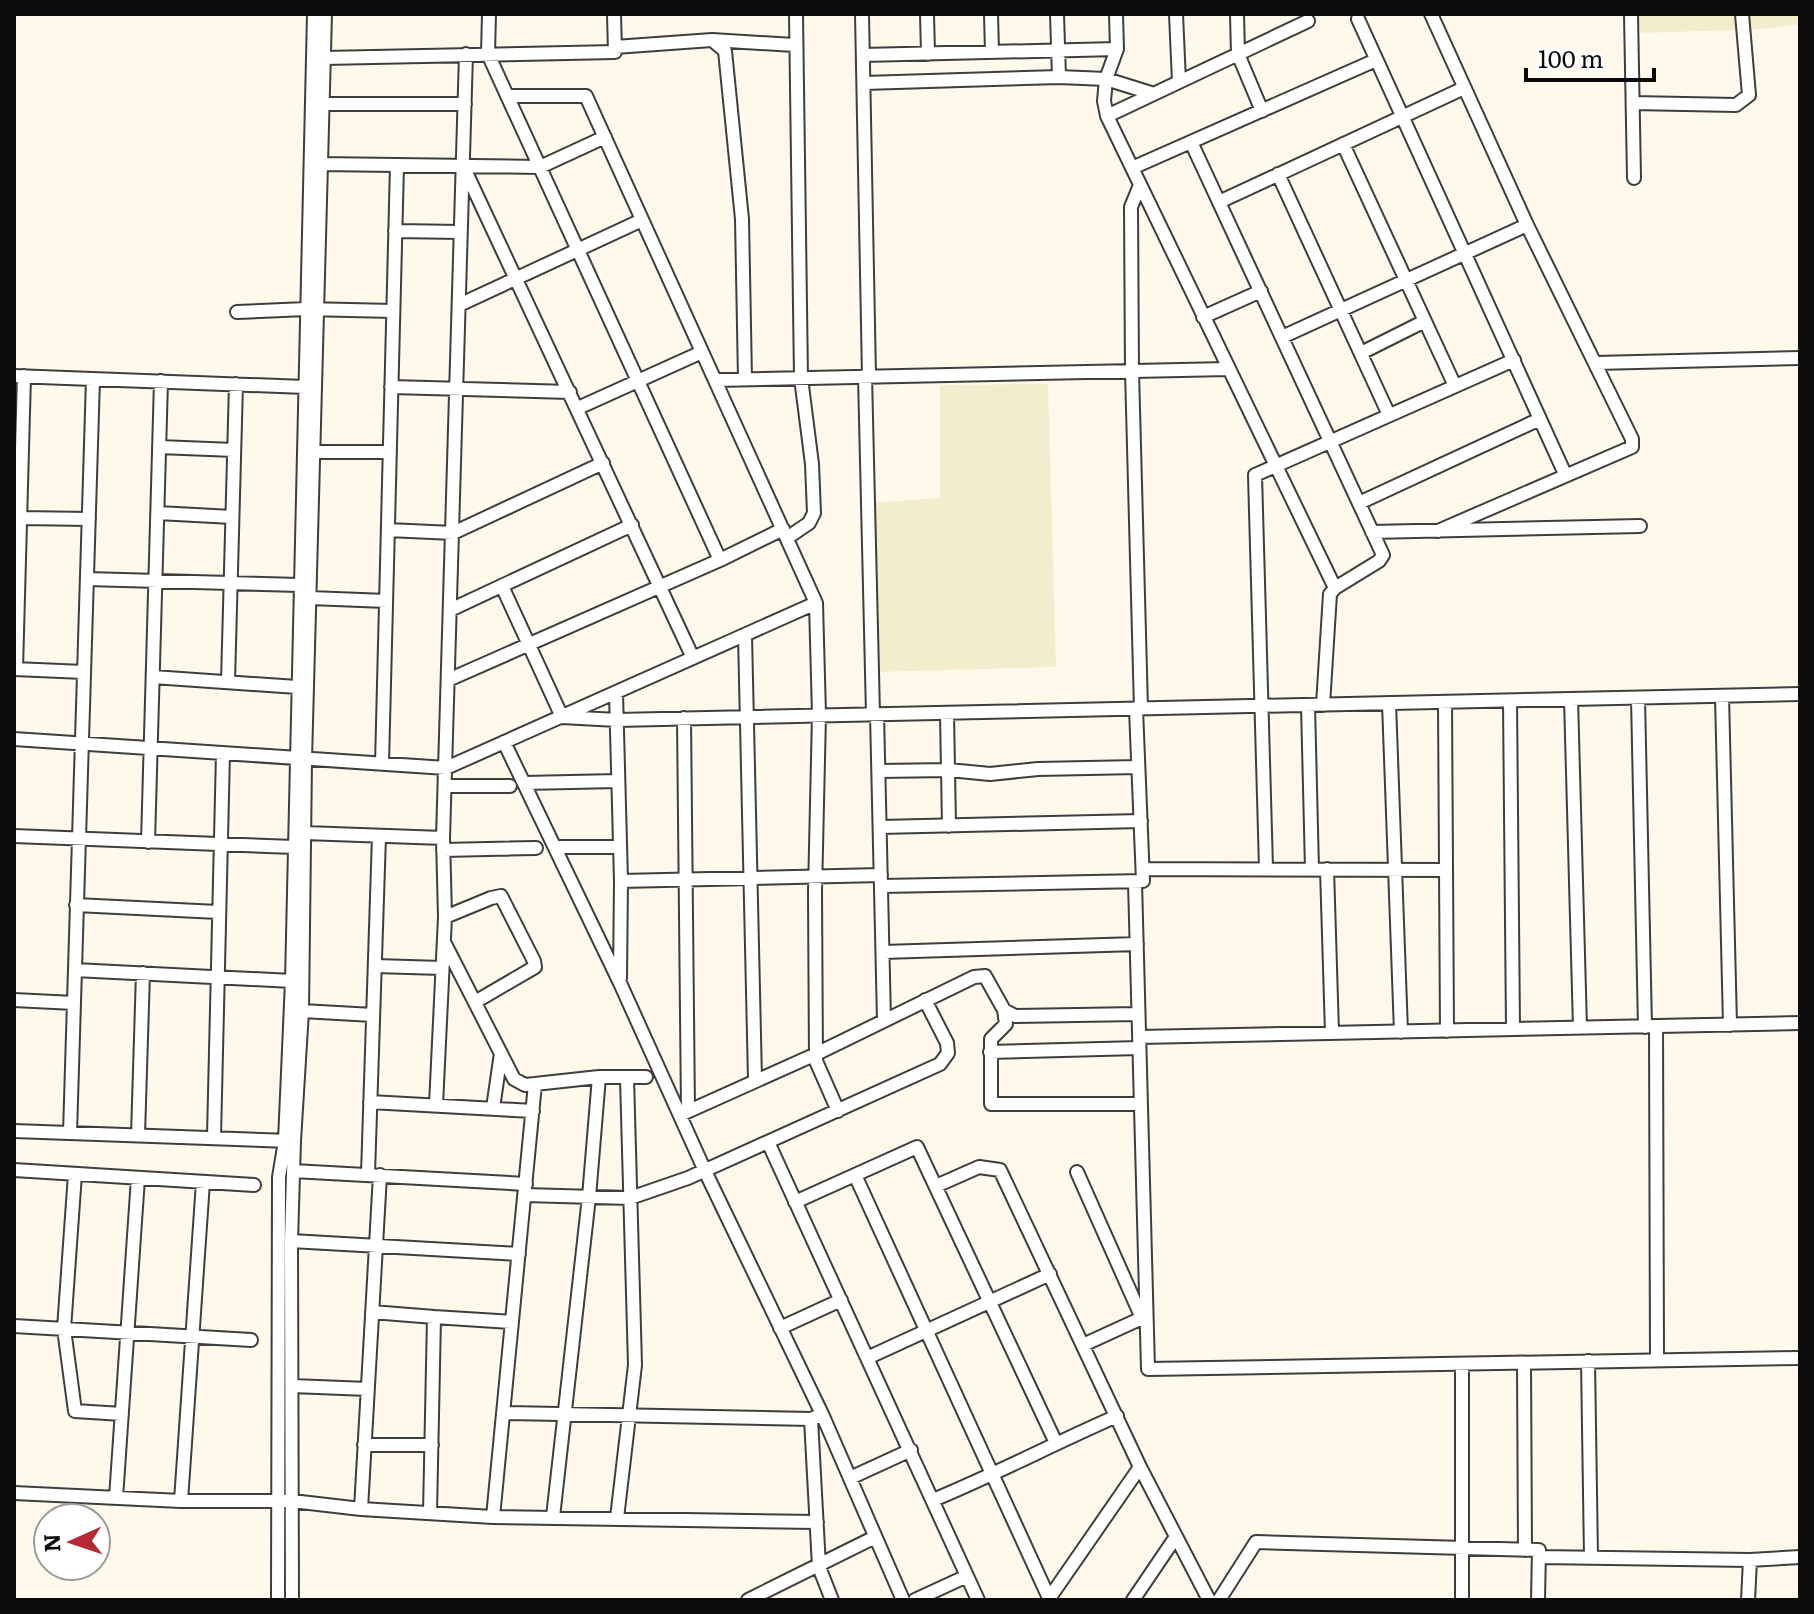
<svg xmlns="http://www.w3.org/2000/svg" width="1814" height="1614" font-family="Literata,serif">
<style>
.farmland{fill:#f2edcc}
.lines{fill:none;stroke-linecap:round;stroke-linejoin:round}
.minor-casing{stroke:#3e3e3e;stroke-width:16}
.minor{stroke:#fff;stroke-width:12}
</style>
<rect width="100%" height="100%" fill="#fef9ea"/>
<path class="farmland" d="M1630,14H1800V24L1762,29L1642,33Z
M1048,384L1056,667L874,672L871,503L940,498V385Z"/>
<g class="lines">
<defs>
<path id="minor" d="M489,14L488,54L720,560
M862,14L869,376
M927,14L928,54
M991,14L992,52
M1057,14L1059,77
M1116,14L1117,49L1106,79L1104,101L1107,116L1335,588
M1176,14L1179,82
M1237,14L1238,54L1262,111
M1431,14L1527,225L1632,439V447L1438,531
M1631,14L1634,178
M1358,19L1565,474
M712,40L794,45
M615,47L712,40L725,51L742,219L745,379
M863,55L1117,49
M324,58L615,52L614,14
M864,83L1059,77L1106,79L1154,94
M507,96H586L816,603L819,715L815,892L816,1061L838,1111
M1633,103L1736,105L1749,95L1742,14
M323,104H465
M1107,116L1308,21
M1191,142L1383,555L1379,561L1335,588L1330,594L1323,705
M1343,144L1455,386
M320,164L540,167L605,137
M464,168L693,658
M1132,168L1376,60
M1278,174L1389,415
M1140,185L1131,207L1132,371L1141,709
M1219,202L1464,88
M395,231L461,232
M459,305L642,220
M237,312L306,309L393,311
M1203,317L1261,291
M1282,337L1527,225
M1361,353L1425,321
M1596,363L1800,358
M14,376L305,387
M865,376L873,714
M715,380L1228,369
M391,387L570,392
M578,408L702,352
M159,447L234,450
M314,452H390
M1359,503L1540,419
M158,513L232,517
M20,518L89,519
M388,530L453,533L603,463
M1372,532L1640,526
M787,538L809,523L814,513L812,464L801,378L796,14
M87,579L299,585
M502,586L562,717L617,720L1800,694
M310,598L386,601
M450,610L632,525
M745,635L755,1080
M14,669L84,672
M16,669L24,376
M153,677L297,687
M448,680L720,560L783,529
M228,682L236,384
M616,693L621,881L620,978
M1722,696L1730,1025
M1638,698L1645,1027
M1571,699L1580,1028
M1510,701L1513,1029
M1445,702L1447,1031
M1389,703L1401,1032
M1308,705L1312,869
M947,713L949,826
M877,714L884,1020
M684,718L688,1111
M14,739L446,768L816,603
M504,742L620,983L705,1171L822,1414L903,1600
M382,764L397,165
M879,771L949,770L990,774L1038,769L1138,767
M524,783L618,781
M445,786H510
M880,827L1141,821
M305,833L443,838
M14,836L294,847
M148,842L161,381
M555,847H620
M443,850L536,848
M1266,868L1255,475L1514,360
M1143,869L1446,870
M1327,869L1332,1033
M621,881L881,875
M1135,882L1148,1369L1800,1358
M881,886L1143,881L1136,709
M76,905L218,912
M445,917L491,898L501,896L534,961L535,967L475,1002
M444,942L514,1079L525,1085L535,1084
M883,952L1137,944
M375,966L442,968
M75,970L292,981
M14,1000L74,1003
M1004,1010L1006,1024L991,1039V1104H1141
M302,1011L373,1015
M1656,1026L1657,1360
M1139,1037L1800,1023
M990,1052L1139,1048
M370,1102L533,1111
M436,1105L445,917L443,838L466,54
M493,1108L501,1053
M680,1115L816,1054L974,977L985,976L1004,1010L1015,1016L1138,1014
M14,1131L291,1141
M70,1133L93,379
M138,1135L143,973
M214,1137L223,753
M768,1142L978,1600
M14,1170L254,1185
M293,1171L526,1184
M1077,1172L1142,1318L1083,1345
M75,1174L64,1329L75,1411L122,1414
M368,1174L379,836
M855,1175L1049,1598
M936,1186L979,1167L1000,1170L1140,1467L1209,1600
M525,1195L630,1198L688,1178L940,1064L948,1053L947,1043L925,1000
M795,1202L917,1147L1056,1443
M291,1241L519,1254
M372,1312L434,1317
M14,1326L251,1340
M780,1328L841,1300
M867,1358L1050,1274
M1588,1361L1591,1557
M1524,1363L1525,1550
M292,1386L368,1389
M503,1413L811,1419L822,1414
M811,1419L819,1567L832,1600
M364,1445H432
M850,1478L911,1450
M14,1493L181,1501H292L361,1509L493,1517L817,1522
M116,1498L138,1178
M933,1500C996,1474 1055,1443 1117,1416
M181,1501L203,1182
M361,1509L380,1175
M430,1513L434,1317L512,1322
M493,1517L535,1084L599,1077H646
M553,1517L589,1197L599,1077
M617,1518L635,1365L627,1078
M1539,1557L1750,1560L1800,1557
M278,1600L279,1177L285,1141L292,981L314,14
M292,1600L291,1241L294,1141L302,1011L305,760L325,14
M748,1600L875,1537
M915,1600L967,1576
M1048,1600L1140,1467
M1133,1600L1175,1538
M1219,1600L1256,1542L1539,1550L1538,1600
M1462,1600V1364
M1748,1600L1750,1560"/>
</defs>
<use href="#minor" class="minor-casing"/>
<use href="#minor" class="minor"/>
</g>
<rect width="1814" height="1614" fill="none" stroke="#0b0b0b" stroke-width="32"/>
<g transform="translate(72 1542) rotate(267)"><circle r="38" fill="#ffffff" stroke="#9d9d9d" stroke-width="2"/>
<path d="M0-6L14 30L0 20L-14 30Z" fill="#b42a37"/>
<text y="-12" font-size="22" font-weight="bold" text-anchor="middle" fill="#0b0b0b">N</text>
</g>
<path d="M1526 68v12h128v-12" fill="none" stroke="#0b0b0b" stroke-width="4"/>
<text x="1538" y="68" font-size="24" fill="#0b0b0b" stroke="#ffffff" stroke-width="6" paint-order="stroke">100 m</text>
</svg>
